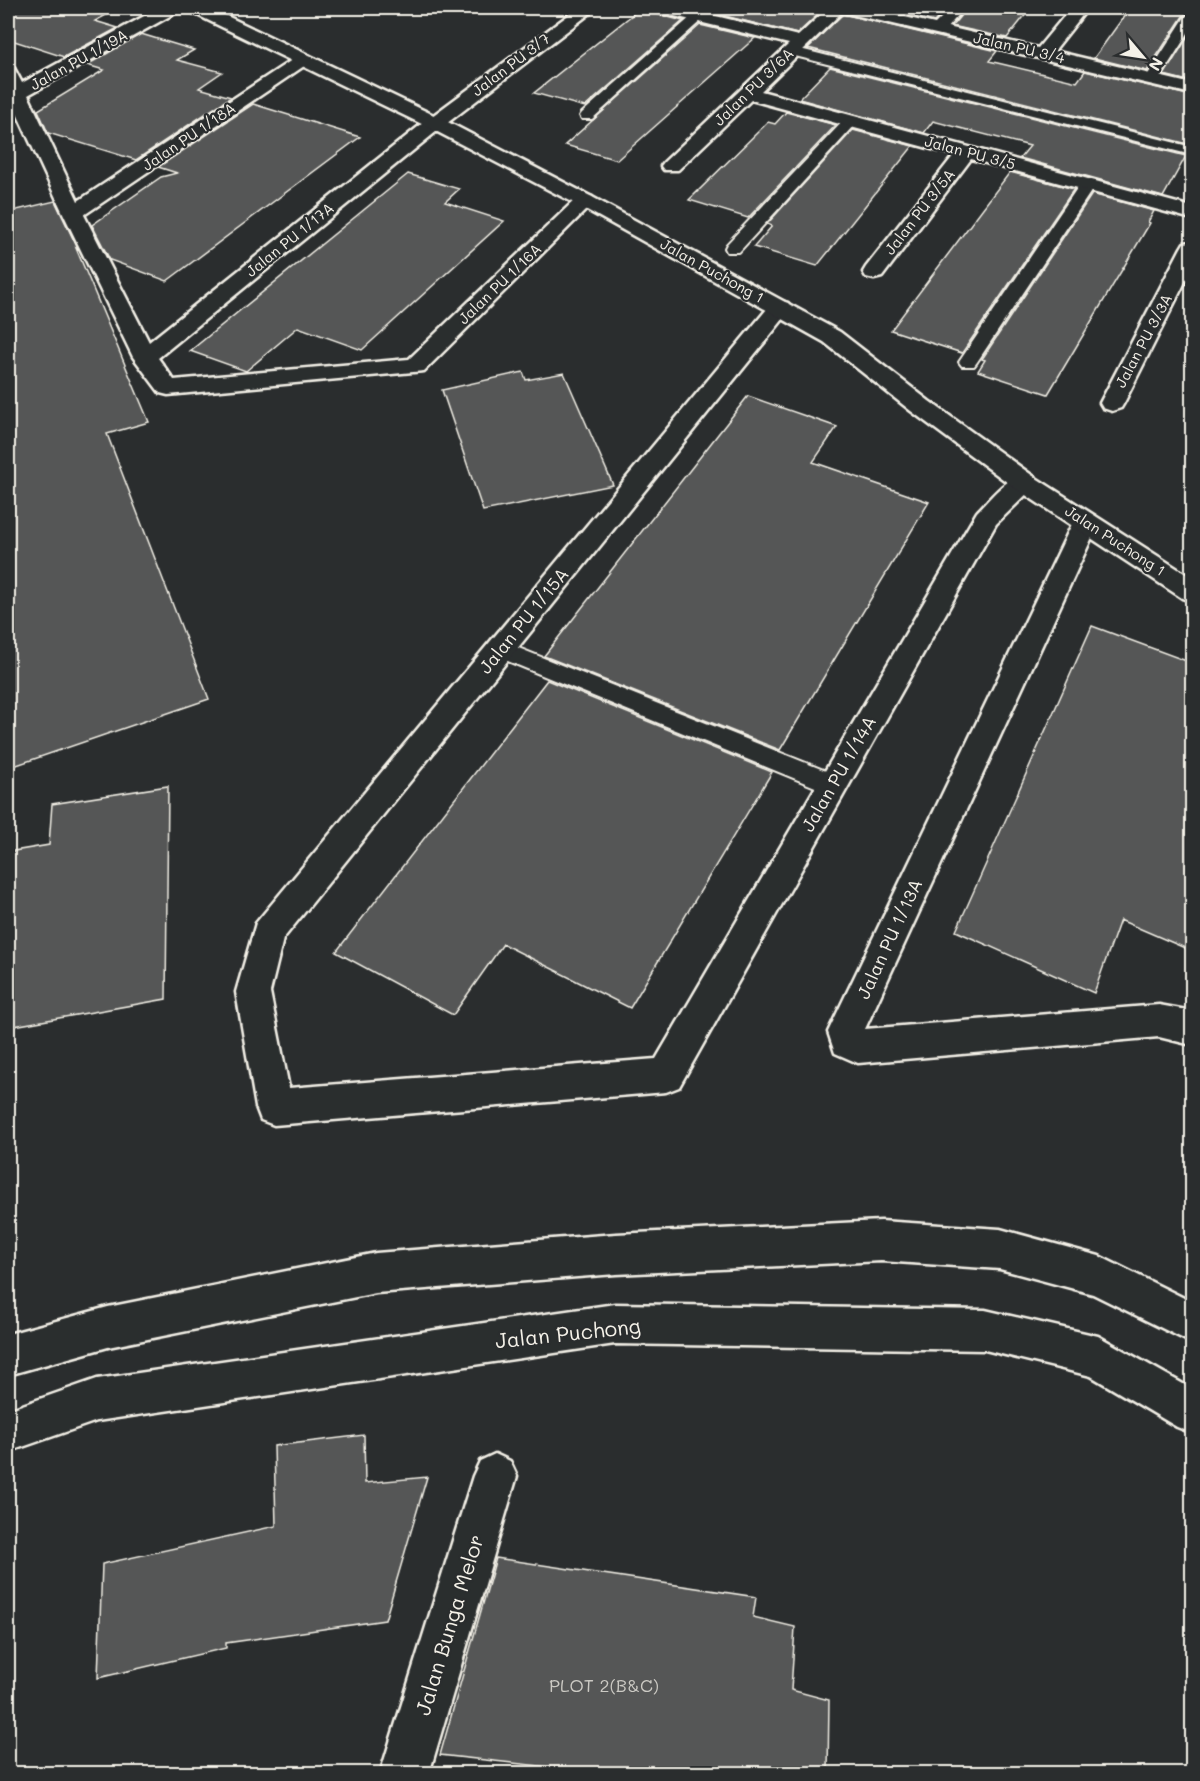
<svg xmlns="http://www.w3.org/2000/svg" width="1200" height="1781" font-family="Mali,sans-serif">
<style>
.building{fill:#555756;stroke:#f4f1e8;stroke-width:1.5}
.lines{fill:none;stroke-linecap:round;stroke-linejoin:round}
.service-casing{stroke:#f4f1e8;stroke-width:4}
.minor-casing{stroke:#f4f1e8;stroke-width:5}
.tertiary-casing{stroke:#f4f1e8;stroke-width:5}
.primary-casing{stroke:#f4f1e8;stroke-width:5}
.service{fill:#2a2d2e;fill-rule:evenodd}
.minor{fill:#2a2d2e;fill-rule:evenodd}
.tertiary{fill:#2a2d2e;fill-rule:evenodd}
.primary{fill:#2a2d2e;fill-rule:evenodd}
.labels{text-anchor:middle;stroke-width:4.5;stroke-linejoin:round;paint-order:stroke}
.far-street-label{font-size:15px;fill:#f4f1e8;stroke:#2a2d2e}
.street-label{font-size:18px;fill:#f4f1e8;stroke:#2a2d2e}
.near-number-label{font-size:18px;fill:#cccac4}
.near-street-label{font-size:21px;fill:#f4f1e8;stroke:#2a2d2e}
</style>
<rect width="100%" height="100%" fill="#2a2d2e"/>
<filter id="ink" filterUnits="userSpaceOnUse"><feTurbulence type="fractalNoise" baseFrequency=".0167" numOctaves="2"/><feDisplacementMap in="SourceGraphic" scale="12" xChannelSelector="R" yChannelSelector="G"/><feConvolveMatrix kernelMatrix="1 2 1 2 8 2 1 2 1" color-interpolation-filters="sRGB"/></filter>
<g filter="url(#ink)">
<path class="building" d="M8,8H119L95,21L118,28L64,57L8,39Z
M641,8H653L657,14L683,21L585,107L534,93Z
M717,8H825L797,34L713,13Z
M874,8H948L934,22Z
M967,8H1031L1007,38L952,26Z
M1130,8H1192V11L1183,16L1147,71L1094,58Z
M843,14L997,51L989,61L1077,82L1085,71L1192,96V145L808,48Z
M700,25L755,38L617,160L565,145Z
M1192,30V82L1164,75Z
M141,34L194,50L177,60L222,72L199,88L231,97L136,160L48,133L38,110L104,70L87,65Z
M830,67L1186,156L1163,197L1020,158L1030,146L933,121L924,133L799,99Z
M253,104L360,137L167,281L110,260L92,225L161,177L177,173L158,167Z
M786,112L836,125L748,218L689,200L768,122L775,124Z
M853,130L913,146L817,266L754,247L772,226L767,224Z
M1010,172L1074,189L962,353L891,330Z
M408,174L459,189L445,202L504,221L362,350L298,327L246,371L190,351Z
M1092,194L1154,211L1148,222L1150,223L1048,394L978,371L985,360L982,359Z
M55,201L78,249L76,248L149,422L107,434L209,699L8,768V212Z
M523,372L526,380L564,373L613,485L483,511L442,390Z
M748,396L837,427L813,462L929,502L780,750L544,656Z
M1092,626L1192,663V951L1120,920L1094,993L956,931Z
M547,680L772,772L630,1008L503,944L453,1015L336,952Z
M168,786L166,999L8,1027V852L49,845L52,804Z
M364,1435L365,1483L427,1477L385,1620L226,1643V1648L98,1678L102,1564L276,1526L274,1446Z
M496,1558L756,1597L753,1617L795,1627L791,1690L829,1700L828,1773H604L440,1755Z"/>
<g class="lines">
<defs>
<path id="service" d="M701,8H715L592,119H582L580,116L582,113Z
M951,8H965L943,32H933L931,29L933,26Z
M1192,13V27L1159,79L1157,82H1147L1145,79L1185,17Z
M792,47L1192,147V155L787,54L785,51L787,48Z
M851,117L856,118L858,121L856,124L739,252H727L725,248L727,244L846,118Z
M1088,179L1096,184L977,362L974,366H962L959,362L1082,181Z
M501,641L841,777L845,784L841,791L833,794L825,791L493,655L490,649L493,643Z"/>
<path id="minor" d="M159,8H180L177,12L28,95L78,201L298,56H310L313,60L84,215L149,342L428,119L578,8H597L442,127L158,358L174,380L409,359L578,197L585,195L592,197L595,201L424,371L168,395L160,393L133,357L63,213L8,94V67L14,68L22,83Z
M655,8H683L798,36L828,8H866L1038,48L1071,8H1088L1054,51L1192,84V94L842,12L761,91L1192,207V219L971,159L882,277L874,279L866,277L863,272L866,267L954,155L751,100L678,170H664L661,166L664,162L789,44L658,12Z
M1192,242V268L1124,403L1121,408L1112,411L1103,408L1100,403L1181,248L1184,243Z
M780,301L788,303L791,308L788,313L283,939L270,992L289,1088L656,1059L977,512C992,497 1011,470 1033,476L1037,482L1033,488L996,524L679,1087L666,1092L274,1125L261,1120L256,1107L236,992L256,923L772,303Z
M1086,513L1095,516L1099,522L865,1029L1159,1005L1192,1011V1045L1159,1037L858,1063L835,1053L828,1032L1073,522L1077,516Z
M495,1454L510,1461L517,1476L429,1774H380L473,1476L480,1461Z"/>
<path id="tertiary" d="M189,8H210L442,119L592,197L840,332L929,401L1033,476L1192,578V601L1182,598L1015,488L911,411L824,342L578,205L428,127L191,12Z"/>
<path id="primary" d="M881,1221L1000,1229L1099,1256L1192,1302V1343L1093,1294L1000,1269L881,1261L616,1274L376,1293L108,1347L8,1375V1334L108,1307L376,1253L616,1234Z
M615,1304L985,1310L1098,1336L1192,1389V1433L1177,1427L1091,1376L985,1350L615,1344L97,1421L8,1452V1410L97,1379Z"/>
</defs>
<use href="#service" class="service-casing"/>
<use href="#minor" class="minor-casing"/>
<use href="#tertiary" class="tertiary-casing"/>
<use href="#primary" class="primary-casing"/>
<use href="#service" class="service"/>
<use href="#minor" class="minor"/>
<use href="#tertiary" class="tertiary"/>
<use href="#primary" class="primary"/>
</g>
</g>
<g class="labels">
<g class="far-street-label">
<text transform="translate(1019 48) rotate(13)" y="5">Jalan PU 3/4</text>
<text transform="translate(79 60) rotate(-29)" y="5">Jalan PU 1/19A</text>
<text transform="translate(511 65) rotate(-37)" y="5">Jalan PU 3/7</text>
<text transform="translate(754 87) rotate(-44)" y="5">Jalan PU 3/6A</text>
<text transform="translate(189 137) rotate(-34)" y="5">Jalan PU 1/18A</text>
<text transform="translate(970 153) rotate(15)" y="5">Jalan PU 3/5</text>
<text transform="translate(920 212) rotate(-52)" y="5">Jalan PU 3/5A</text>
<text transform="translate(290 240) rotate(-39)" y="5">Jalan PU 1/17A</text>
<text transform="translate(712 271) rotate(29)" y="5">Jalan Puchong 1</text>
<text transform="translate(500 284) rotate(-44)" y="5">Jalan PU 1/16A</text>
<text transform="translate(1144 341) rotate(-62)" y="5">Jalan PU 3/3A</text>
<text transform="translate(1115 541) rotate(33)" y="5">Jalan Puchong 1</text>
</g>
<g class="street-label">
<text transform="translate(524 621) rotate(-51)" y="6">Jalan PU 1/15A</text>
<text transform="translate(839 774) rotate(-60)" y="6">Jalan PU 1/14A</text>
<text transform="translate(890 939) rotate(-65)" y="6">Jalan PU 1/13A</text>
</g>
<g class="near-number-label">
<text x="604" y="1692">PLOT 2(B&amp;C)</text>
</g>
<g class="near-street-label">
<text transform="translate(568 1334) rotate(-6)" y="7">Jalan Puchong</text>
<text transform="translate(450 1625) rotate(-73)" y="7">Jalan Bunga Melor</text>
</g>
</g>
<rect width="1200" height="1781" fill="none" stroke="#2a2d2e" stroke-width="30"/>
<rect x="15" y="15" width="1170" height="1751" fill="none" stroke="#f4f1e8" stroke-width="2" filter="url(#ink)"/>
<g transform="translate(1143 57) rotate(119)" stroke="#2a2d2e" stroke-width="4.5" paint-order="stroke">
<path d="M0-4.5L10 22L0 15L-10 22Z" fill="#f4f1e8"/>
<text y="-9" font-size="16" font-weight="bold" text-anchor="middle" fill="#f4f1e8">N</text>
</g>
</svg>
